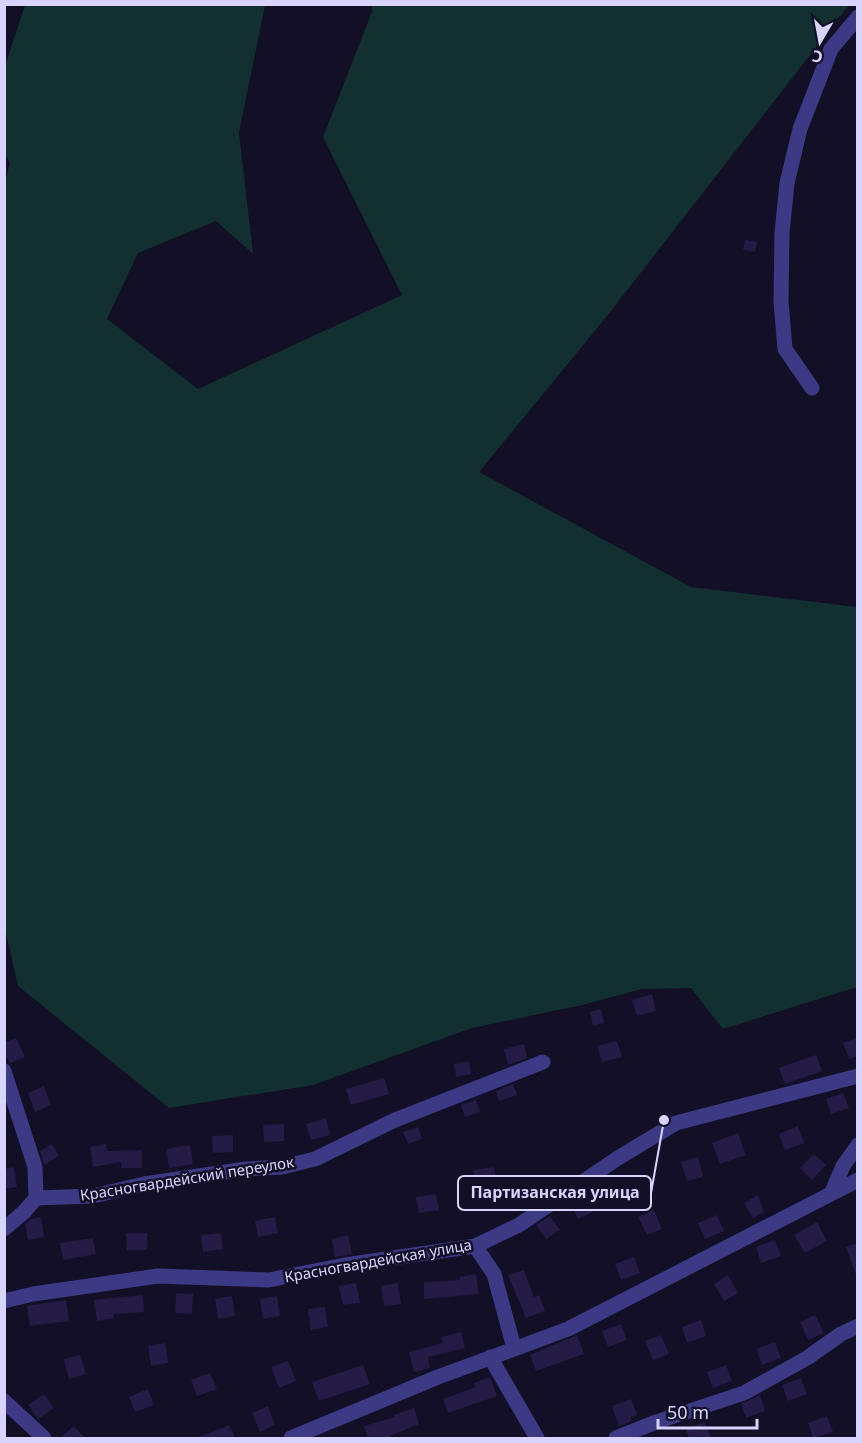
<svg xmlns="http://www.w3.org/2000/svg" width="862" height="1443" font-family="'Noto Sans',sans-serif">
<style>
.green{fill:#12302f}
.building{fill:#241b47}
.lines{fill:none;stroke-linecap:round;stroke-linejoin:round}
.minor{stroke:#3d3a85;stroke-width:15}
.labels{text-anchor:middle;stroke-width:5;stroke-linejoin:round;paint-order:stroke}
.street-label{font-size:15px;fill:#d9d4ff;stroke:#130f26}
.leader{fill:none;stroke:#d9d4ff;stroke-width:2}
.callout-dot{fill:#d9d4ff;stroke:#130f26;stroke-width:2}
.callout{fill:#130f26;stroke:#d9d4ff;stroke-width:2}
.callout-label{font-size:16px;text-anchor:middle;font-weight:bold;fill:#d9d4ff}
</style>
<rect width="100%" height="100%" fill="#130f26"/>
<path class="green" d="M25,5H265L239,133L253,254L216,221L138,253L107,319L198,389L402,295L323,137L372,12V5H849L607,316L479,472L691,587L857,607V987L723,1029L691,988L642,989L582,1005L472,1028L313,1085L169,1108L18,986L4,924V186L10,163L5,154V66Z"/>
<path class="building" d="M745,240L757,242L755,252L743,250Z
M652,994L656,1011L637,1016L632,1000Z
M601,1009L604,1023L593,1026L590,1012Z
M16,1038L25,1057L10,1063L4,1054V1043Z
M858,1038V1056L849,1059L843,1043Z
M617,1041L622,1057L602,1062L597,1046Z
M524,1044L527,1058L508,1065L504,1049Z
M816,1055L822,1071L785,1084L779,1068Z
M469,1061L471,1074L456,1077L454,1064Z
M384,1078L389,1094L351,1105L346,1089Z
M513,1084L517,1095L499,1101L496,1091Z
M44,1086L51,1105L35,1112L28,1093Z
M843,1093L849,1108L831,1114L826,1099Z
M476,1100L480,1112L465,1117L461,1105Z
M326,1118L330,1135L311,1140L306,1124Z
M284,1124V1141L264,1142L263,1125Z
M798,1126L804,1143L785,1150L779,1134Z
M418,1127L422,1139L408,1144L403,1132Z
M738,1133L746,1155L720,1164L712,1143Z
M233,1135V1152L213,1153L212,1136Z
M52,1144L59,1156L44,1165L40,1151Z
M106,1144L107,1151L142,1150V1168H121V1162L93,1167L90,1147Z
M190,1145L193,1164L169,1168L166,1149Z
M814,1154L826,1165L812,1180L800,1168Z
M698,1157L703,1177L687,1181L681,1162Z
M14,1167L17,1187L4,1189V1169Z
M494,1167L496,1184L476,1187L473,1170Z
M584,1193L593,1212L578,1219L570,1202Z
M436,1194L439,1210L419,1213L416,1197Z
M758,1195L764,1212L753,1218L744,1203Z
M654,1210L662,1229L647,1235L638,1217Z
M717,1215L724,1231L705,1239L698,1223Z
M550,1216L560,1230L546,1239L536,1225Z
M41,1217L44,1237L28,1240L25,1224L31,1219Z
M275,1217L278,1233L258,1237L255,1221Z
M817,1222L827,1241L805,1253L794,1235Z
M126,1233H147V1250H127Z
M221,1233L223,1249L203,1252L201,1235Z
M348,1235L352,1254L335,1257L332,1239Z
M93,1238L96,1254L63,1260L60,1243Z
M775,1240L781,1256L761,1263L756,1247Z
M858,1243V1274L856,1275L846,1247Z
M634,1257L640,1273L621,1280L615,1264Z
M524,1270L534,1297L539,1295L545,1311L526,1318L508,1275Z
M476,1274L479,1294L424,1299V1282L460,1280L459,1277Z
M728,1275L738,1293L724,1301L714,1284Z
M356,1283L360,1303L343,1305L339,1286Z
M398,1283L401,1304L384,1306L381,1286Z
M176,1293L193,1294L192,1314L175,1313Z
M143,1295L144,1312L114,1314V1318L97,1321L94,1300Z
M232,1296L235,1316L218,1319L215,1299Z
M277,1296L280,1316L263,1319L260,1299Z
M66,1300L69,1321L30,1326L27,1306Z
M325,1307L328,1327L311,1330L308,1309Z
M815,1315L824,1333L808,1340L800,1322Z
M701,1320L706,1336L687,1343L682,1327Z
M621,1324L627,1340L608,1347L602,1331Z
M461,1332L465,1348L428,1357L430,1368L414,1372L409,1352L443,1343L441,1337Z
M577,1335L584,1354L536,1371L530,1355Z
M661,1335L669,1354L653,1360L645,1341Z
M775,1342L781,1358L762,1365L756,1349Z
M165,1343L168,1363L151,1366L148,1346Z
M80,1355L86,1374L69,1379L64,1359Z
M288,1361L296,1381L279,1388L271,1367Z
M363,1365L370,1384L319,1401L312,1382Z
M726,1365L732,1381L713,1388L707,1372Z
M210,1373L217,1389L197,1396L191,1380Z
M490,1377L497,1396L448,1413L443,1399L476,1387L474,1383Z
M801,1378L807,1394L788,1401L782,1385Z
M148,1389L154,1405L135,1412L129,1397Z
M44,1394L54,1408L38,1419L28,1405Z
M760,1395L765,1411L746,1418L741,1404Z
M631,1399L637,1415L631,1417L632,1421L619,1426L612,1406Z
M268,1406L275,1425L260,1432L252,1413Z
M414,1408L419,1424L388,1437L368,1438L364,1426L395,1417L394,1415Z
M827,1416L833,1432L813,1438L808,1423Z
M705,1422L711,1438H689L686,1429Z
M229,1425L235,1438H197Z
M74,1426L85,1438H60Z"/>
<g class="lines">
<path class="minor" d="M812,388L785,349L781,302L782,233L787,183L800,129L831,49L858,17
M4,1071L35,1167L36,1198
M832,1192L843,1166L858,1145
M4,1229L24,1212L36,1198L93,1196L144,1184L246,1169L282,1167L315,1159L395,1120L543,1062
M475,1246L494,1274L514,1348
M4,1301L33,1294L158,1276L269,1280L345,1265L475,1246L519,1225L618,1158L676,1123L858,1076
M490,1357L537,1438
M4,1401L44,1438
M291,1438L438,1377L568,1329L858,1180
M616,1438L656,1422L744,1393L807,1358L841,1334L858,1326"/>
</g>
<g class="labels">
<g class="street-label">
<text transform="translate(187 1179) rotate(-9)" y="5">Красногвардейский переулок</text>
<text transform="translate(378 1261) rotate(-10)" y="5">Красногвардейская улица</text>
</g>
</g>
<path class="leader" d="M664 1120L651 1193"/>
<circle class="callout-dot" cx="664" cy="1120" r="6"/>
<rect class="callout" x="458" y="1176" width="193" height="34" rx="6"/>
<g class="callout-label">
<text x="555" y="1198">Партизанская улица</text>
</g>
<rect width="862" height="1443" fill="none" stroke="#d9d4ff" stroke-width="12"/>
<g transform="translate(820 42) rotate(190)" stroke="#130f26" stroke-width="4.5" paint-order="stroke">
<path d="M0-4.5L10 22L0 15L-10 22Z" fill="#d9d4ff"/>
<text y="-9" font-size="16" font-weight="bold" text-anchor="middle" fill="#d9d4ff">С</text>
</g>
<path d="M658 1419v9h99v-9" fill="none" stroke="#d9d4ff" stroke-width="3"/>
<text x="667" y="1419" font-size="18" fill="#d9d4ff" stroke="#130f26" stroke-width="4.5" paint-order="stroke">50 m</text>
</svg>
